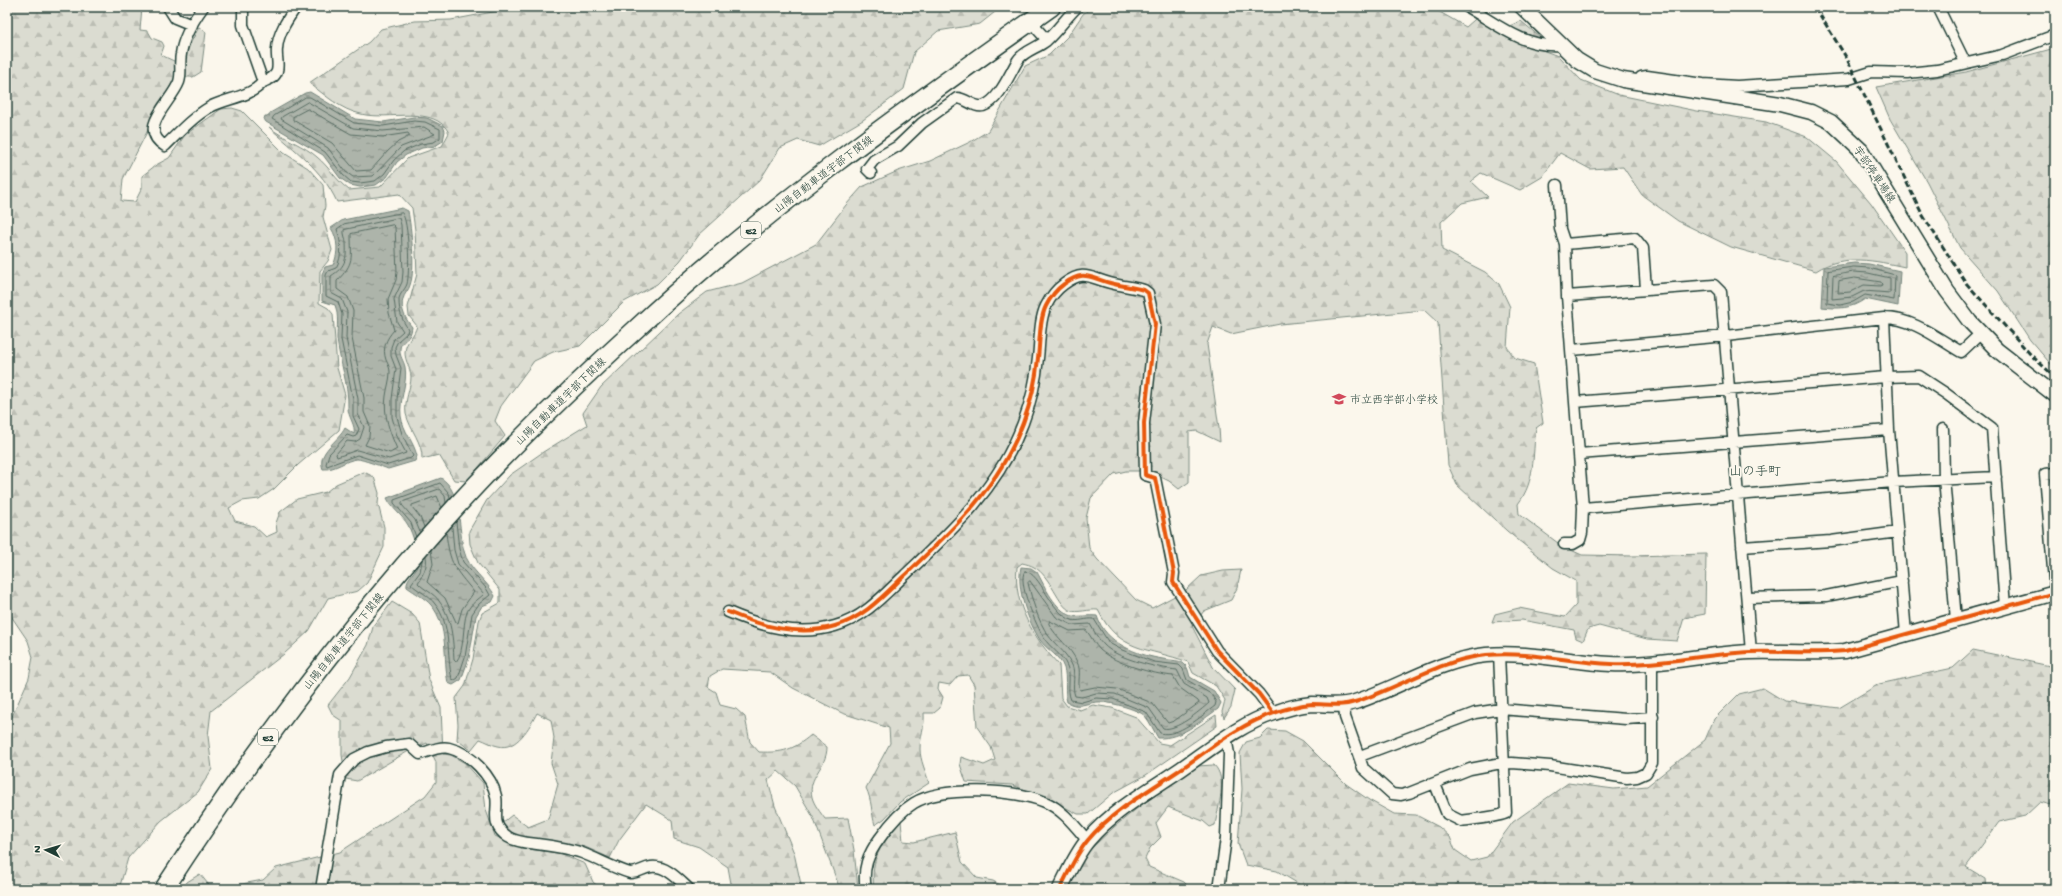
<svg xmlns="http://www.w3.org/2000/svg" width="2062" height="896" font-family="'Gochi Hand','Klee One',sans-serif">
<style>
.forest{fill:url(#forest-firs);stroke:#7d8c82}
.water{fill:url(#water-ripples);stroke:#74847b}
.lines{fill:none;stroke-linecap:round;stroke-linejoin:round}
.shore{stroke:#586d63;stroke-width:1}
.street-tunnel{stroke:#cfd2c7;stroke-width:10;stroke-dasharray:10 5;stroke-linecap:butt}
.street-casing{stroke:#1f3d34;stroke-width:13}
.secondary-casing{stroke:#1f3d34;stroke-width:17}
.highway-casing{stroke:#1f3d34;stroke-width:21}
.street{stroke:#fbf7ec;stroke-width:10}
.secondary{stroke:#fbf7ec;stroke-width:14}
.highway{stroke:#fbf7ec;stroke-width:18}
.rail{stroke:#1f3d34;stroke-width:3;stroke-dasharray:6 3;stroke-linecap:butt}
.cycleway-casing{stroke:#fbf7ec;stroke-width:6}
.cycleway{stroke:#e8590c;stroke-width:4}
.labels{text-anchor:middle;stroke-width:4;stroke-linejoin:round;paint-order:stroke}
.shield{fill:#fbf7ec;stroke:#61756b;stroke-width:1}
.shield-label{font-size:10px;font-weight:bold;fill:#1f3d34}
.street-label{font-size:11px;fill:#1f3d34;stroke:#fbf7ec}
.poi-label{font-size:11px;fill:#1f3d34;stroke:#fbf7ec;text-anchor:start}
.quarter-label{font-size:13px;fill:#1f3d34;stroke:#fbf7ec}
</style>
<defs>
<pattern id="forest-firs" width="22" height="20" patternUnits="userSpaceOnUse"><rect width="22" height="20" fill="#dbdcd1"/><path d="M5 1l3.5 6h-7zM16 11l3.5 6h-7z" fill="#bcbeb4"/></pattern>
<pattern id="water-ripples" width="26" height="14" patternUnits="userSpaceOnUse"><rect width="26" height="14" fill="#adb4aa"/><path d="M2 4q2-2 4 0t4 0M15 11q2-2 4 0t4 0" fill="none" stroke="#8c948b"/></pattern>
</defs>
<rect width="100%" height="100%" fill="#fbf7ec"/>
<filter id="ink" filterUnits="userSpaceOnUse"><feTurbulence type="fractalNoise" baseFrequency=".025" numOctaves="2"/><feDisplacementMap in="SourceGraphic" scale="8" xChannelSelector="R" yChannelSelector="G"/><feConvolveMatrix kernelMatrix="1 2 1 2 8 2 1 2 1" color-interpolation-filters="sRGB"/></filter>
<g filter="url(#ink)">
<path class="forest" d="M7,7H142L140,30L148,31L152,38L162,42L164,46L161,55L176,62L185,59L190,44L199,27L206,32L201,72L193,77H175L123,179L121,201L135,202L142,188V176L156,165L169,158L185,135L221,109L232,108L242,111L284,153L308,168L323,185L325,206L323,217L332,250L328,261L320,271L319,303L328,308L333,314L337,368L345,395L339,430L298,465L274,489L259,499L242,501L229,508L235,521L254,526L266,537L277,532L276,523L280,512L297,499L326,492L336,484L364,472L374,477L379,493L378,504L384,527V547L367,583L358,591L328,598L309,631L284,654L211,711L208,736L212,769L198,792L161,821L128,858L119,889H7V728L29,678L33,657L28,641L7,610Z
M504,7H996L995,12L980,24L938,31L914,52L904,89L863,120L819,146L798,140L780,148L760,180L699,235L680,261L657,284L624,302L580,346L553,352L534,361L501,406L495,421L505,436L467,481L454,480L439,455L422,459C423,443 410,430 406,414C404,400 411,388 411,377C411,367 402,358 406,347C408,340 414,336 417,326L409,316L408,307L417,274L415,230L412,208L399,194L337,202C322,169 295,151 269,127C284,139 305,146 317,157C329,167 336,180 349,190L380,187L408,158L442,146L449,133C435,104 388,121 361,114C341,110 325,95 309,83L369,42L381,29L415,21L451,20L498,11Z
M1092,7H1431L1466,27L1482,13L1507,27L1521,21L1540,37L1537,48L1558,56L1581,80L1619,95L1697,111L1766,122L1807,137L1836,161L1871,203L1905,252V267C1876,261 1843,253 1816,271L1731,247L1678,221L1642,195L1623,167L1590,169L1560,153L1542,177L1520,190L1481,173L1471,181L1488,197L1462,203L1441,222L1442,250L1485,272L1499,284L1510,307L1507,347L1515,358L1534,364L1543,423L1536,428C1532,456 1536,480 1518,504L1519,514L1562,546L1582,555L1632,556L1706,554L1705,614L1684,618L1677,641L1647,639L1599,626L1588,629L1583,641L1576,638L1574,630L1522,620L1492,622L1495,614L1519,608L1565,617L1576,605V581L1553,568L1507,531L1457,485L1448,465L1438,323L1424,310L1280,324L1231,334L1213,327L1207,344L1219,428L1220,442L1197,431L1189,432V482L1179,489L1169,481L1149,471H1126L1114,474L1091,498L1086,518L1089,548L1097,559L1136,600L1152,608L1186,590L1201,576L1223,571L1241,570L1237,588L1231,600L1204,611L1192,626L1213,667L1235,690L1231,707L1224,718L1222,712L1225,700L1216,686L1193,673L1188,662C1148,647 1119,653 1098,610C1090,609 1077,613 1071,611C1058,606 1051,576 1034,567C1031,565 1026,564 1022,563L1017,567C1013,606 1034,638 1059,665L1061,698L1067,706L1080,710L1093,705L1112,708L1136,717L1159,743L1170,745L1216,715L1217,726L1146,775L1113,793L1088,814H1078L1045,797L1012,785L966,782L960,764L961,757L984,765L995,760L991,747L977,727L974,685L968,675L958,676L950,685L939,683L938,689L943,697L940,708L934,713H924C925,727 920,736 920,749C920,760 926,772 929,783L900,802L884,819L875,825C871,812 872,800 866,788L890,743L889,728L842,713L793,688L770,672L722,669L710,676L708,687L716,692L720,705L736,709L745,717L750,742L759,752C783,753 793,750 811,735L827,747C827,768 807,776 812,797C814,805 821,813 825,819L848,818L854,850L858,889H840L813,817L795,786L778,771L768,780L775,806L794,853L802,889H732L728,867L699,847L674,839L672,820L646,804L619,840L610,858L585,847L515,835L502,823L512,815L528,827L548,819L558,784L551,763L554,738L551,720L537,713C530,726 517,751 498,746C492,745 486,741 480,739L471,750L457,740L458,725L456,698L465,686L473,659L479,621L482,613L500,603V590L478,563L470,544L469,531L487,500L510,475L543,452L587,425L583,413L601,387L678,314L707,292L742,283L816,244L846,205L862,187L898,171L930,161L970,142L988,131L1025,66L1049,55L1068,36L1083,14Z
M2055,48V369L2030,340L1998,291L1960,248L1927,182L1890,119L1876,87L1966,72Z
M392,602L412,614L420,623L429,680L441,708L443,754L451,755L465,763L483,783L486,810L495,836L521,848L559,853L585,864L593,882L601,889H215L263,880L276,868L340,852L425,796L436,782V762L427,743L407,752L357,781L346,779L342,755V721L333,715L328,705L350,677L368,645L373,627Z
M1973,650L2055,667V806L2040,802L2025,816L1999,822L1966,867L1986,879L1987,889H1307L1277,871L1246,865L1238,844L1242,789L1240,753L1246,742L1260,738L1268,730L1285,731L1303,741L1346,784L1369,800L1394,814L1416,815L1439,827L1450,837L1455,850L1471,861L1487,857L1513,822L1568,783L1614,789L1647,786L1705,740L1714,719L1739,694L1763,688L1784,701L1839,708L1879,684L1953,668Z
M1214,765C1228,779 1218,807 1215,825L1210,827L1203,821L1168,807L1156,823L1161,837L1150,848L1145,859L1149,867L1184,882L1191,889H1065L1081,858L1114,827L1140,806L1197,766Z
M901,821L903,841L914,842L955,832L962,862L977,878L993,881L1008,889H874C870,856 881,846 901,821Z
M200,874L212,889H183L187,882Z
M1027,884L1041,885L1043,889H1016Z"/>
<path class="water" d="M310,92L355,119L383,122L414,117L427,118L443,126L445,131L443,141L435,146L422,148L406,155L397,162L387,177L376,185L360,187L350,185L340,178L323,155L266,122L264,119L265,116H269L270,113L305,93Z
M402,208L408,211C411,228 416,269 410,285C409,290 404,294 403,299C400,309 406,320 412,327C411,341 400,340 400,349C399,356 404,361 405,367C408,383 399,399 401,416C403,431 414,442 417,456L415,461L388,469C383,467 362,459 357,459C345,460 336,470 323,469C316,452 339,441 345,428L354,434C356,425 348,417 348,408C349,384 339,361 337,338C337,326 339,316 335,305L322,301V274L325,267L333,265C339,253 338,239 331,228L343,220Z
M1854,263L1869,264L1900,271L1898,306L1865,299C1851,309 1839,309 1822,307L1824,267Z
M441,478C462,491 458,530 464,551C468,569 487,580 495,596L492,602L482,606L476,616L469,658L461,680L453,685L448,683C443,659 449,626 431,605C425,598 415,593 407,587C405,577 418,572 418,562C418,551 413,535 408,525C402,515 392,509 387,498Z
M1021,567L1031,568L1037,572C1045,587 1055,610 1072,616C1077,617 1090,615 1097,616C1105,643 1137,655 1163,659C1171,661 1181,659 1186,666C1188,668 1189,674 1190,677L1214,691L1221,703L1218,709C1199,722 1181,739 1158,738C1154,731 1150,722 1145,716C1138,709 1107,701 1097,702C1085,703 1078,709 1067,702C1064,692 1067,677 1064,668C1060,656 1047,650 1040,640C1028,621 1016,589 1021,567Z"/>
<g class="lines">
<path class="shore" d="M306,97H310L354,123L383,126L414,121L425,122L440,129V138L434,142L421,144L404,151L394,160L384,174L375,181L360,183L351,182L343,175L325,152L272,119L274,116Z
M308,102L353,128L383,131L424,127L435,134L401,147L373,176L353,177L346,172L328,148L281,119L282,117Z
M308,109L351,134L382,137L408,133L410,136L398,142L388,151L371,170L356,171L332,143L293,120V117Z
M402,213C409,220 410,273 407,284C405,290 399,294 399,300C399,312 402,320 408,329L407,333L398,341L395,347L396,355L401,368L397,399V417L402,434L413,456L411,458L388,465L357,455L327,466L326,464L329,454L347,435L353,437L356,436L359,429L353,416V399L341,339L342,314L338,302L326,296V275L328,271L336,268C343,255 341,242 337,229L344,224Z
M399,218L401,225L403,272L402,282L394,299L397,322L403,331L394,339L391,347V356L396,369L392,399V417L397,436L406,453L389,459L357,450L337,457L336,454L347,441L355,442L360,439L364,427L358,414V399L346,338L347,312L342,299L331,293V276C345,267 347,260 346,243C346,238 343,234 344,230Z
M393,225L395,227L397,272L396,280L388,299L389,313L394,330C386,339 382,348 386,360C388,364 390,368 390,372C390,380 387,388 386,396C383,415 390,433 397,449L390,453L365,445L369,437L370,426L364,412V398L352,338L353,311L348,297L337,289V281C355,262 351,259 351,234Z
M1854,267L1869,268L1895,275L1894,300L1865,295L1853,302L1840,305L1827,303L1828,271Z
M1854,272L1868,273L1890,278V293L1864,291L1852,297L1832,299L1833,276Z
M1855,278L1881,282L1882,285L1880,286L1864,285L1850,292L1838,293L1839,281Z
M424,527L420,517L412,507V505L437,496L442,508
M420,532L415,520L402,505V502L439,489L445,496L446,503
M416,537L411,523L394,503V500L440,483L449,493L450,498
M431,550L433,564L427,582L445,598L456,622L458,623L462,609L474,592C454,568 450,565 446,533
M426,556C428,568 423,573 418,583C424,590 434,593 439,601C452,618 453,640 454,660L456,662C465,651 462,626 467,612C471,603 478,600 484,594L458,564L454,550L452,527
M422,561L420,572L411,584C418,591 429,595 435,604C452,625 446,654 452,679L455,680L458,678L465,657L472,614L479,604L490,595L486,588L463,562L459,549L456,522
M1025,571C1041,573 1050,613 1072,620C1078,622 1087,618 1094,619L1109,643L1122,650L1154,662L1179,665L1183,669L1187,680L1211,694L1216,702L1215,706C1201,716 1178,738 1160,733L1146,712L1113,699L1096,698L1082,702L1071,700C1066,689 1072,677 1067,666C1062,654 1050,648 1044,638C1037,627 1016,581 1025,571Z
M1030,581L1056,617L1072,625L1090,624C1094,631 1098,639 1104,645C1117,659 1158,668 1177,670L1184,684L1207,698L1209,703C1200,711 1175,732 1163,728L1149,708L1115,694L1096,693L1082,697L1075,696C1071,686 1077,673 1071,663C1065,651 1055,645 1048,635C1038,621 1032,600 1028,583Z
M1050,621L1070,631L1086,630C1091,636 1095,645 1100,650C1116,664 1153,674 1173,676L1180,688L1198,701L1199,703L1174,721L1168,723L1152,703L1117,689L1095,687L1080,690C1077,682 1082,671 1077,662C1071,647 1056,638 1049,624Z"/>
<path class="street-tunnel" d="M1022,7L1034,24"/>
<defs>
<path id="street" d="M168,7L175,18L192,25
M203,7C193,21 183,37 181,54C179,63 182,73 179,82C171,103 136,128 165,146C179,132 193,117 210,107C227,98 251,97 263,82
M243,7V25L263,82C269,79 275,78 277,71C279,64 276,56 277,49C278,33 287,20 296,7
M1467,7C1497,24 1524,48 1560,45
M1938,7L1965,62
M1037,29L1047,40
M1638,83L1641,77L1647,76L1703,84L1737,86L1849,79L1871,72L1907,73L1937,70L2002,55L2055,35
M871,173L867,169L874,160L898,146L922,123L957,98C966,98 974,108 983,106C999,101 1010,73 1018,60C1024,51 1037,48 1046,41C1057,31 1066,18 1077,7
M1557,185L1560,229L1565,244L1567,296L1583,508L1582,533L1580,540L1573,544H1564
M1565,244L1635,238L1643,248L1646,289
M1567,296L1714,285L1721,292L1751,652
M1884,318L1889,430L1906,634
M1572,350L1726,336L1884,318C1913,318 1937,338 1961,352L1980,334
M1575,402L1886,377L1919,376L1945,393L1992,428L2005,607
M1943,429L1944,478L1956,620
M1579,454L1889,430
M1583,508L1893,482L1996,477
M1742,547L1831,541L1898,532
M2055,593L2045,474L2055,473
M1747,598L1826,596L1902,581
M728,612C761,626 798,637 835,626C864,618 884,595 905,575C954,529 999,487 1023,423C1031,402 1036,380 1038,358C1040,342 1039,320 1046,306C1050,298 1057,289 1064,284C1084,269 1090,278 1110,283C1121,286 1133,287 1144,290L1148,293L1155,324L1144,423L1145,475L1155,478L1174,573L1173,582L1217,651L1259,694L1273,713
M1344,704L1345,717L1363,768L1392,794L1401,795L1409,793L1470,769L1496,764L1512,763L1550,766L1627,778L1637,777L1646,773L1652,763V662
M1360,756L1475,713L1501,709L1626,719L1653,717
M1435,784L1447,814L1461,821C1471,819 1500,817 1506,813L1499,654
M321,889L340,775L354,759L368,752L386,747L409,744L420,754C429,751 440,746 449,748C470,753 492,776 496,796C499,812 489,824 508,837C516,842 528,843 537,844C552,846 568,848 582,853C598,859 613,868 630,873C639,873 643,868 651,867C666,865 679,880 689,889
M866,889C862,869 868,854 880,838C889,825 899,812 914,803C942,786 1015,789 1045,802C1062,809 1075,826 1087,840
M1219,889L1226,838L1229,754L1226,738"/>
<path id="secondary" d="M1522,7L1577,60L1595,71L1623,80L1780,104L1811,112L1831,122L1861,150L1947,291L1970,322L1997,350L2055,395
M1060,889C1068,873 1076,854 1088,840C1112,811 1150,790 1181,769C1210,749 1240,724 1274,713C1285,709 1300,705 1312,704C1327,704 1340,707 1355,702C1399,688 1439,660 1486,655C1528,651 1569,662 1611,664C1657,666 1704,654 1750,652C1782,651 1813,654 1845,651L2055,593"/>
<path id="highway" d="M164,889C257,746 360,609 477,484C528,430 581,379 636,329C764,210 908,108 1051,7"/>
</defs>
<use href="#street" class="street-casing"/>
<use href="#secondary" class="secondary-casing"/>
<use href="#highway" class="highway-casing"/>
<use href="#street" class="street"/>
<use href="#secondary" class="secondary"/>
<use href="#highway" class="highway"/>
<path class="rail" d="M1815,7L1846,57L1922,214L1966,283L2032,356L2055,377"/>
<defs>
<path id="cycleway" d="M728,612C761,626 798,637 835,626C864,618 884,595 905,575C954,529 999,487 1023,423C1031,402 1036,380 1038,358C1040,342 1039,320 1046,306C1050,298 1057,289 1064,284C1084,269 1090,278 1110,283C1121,286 1133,287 1144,290L1148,293L1155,324L1144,423L1145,475L1155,478L1174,573L1173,582L1217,651L1259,694L1273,713
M1060,889C1068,873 1076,854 1088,840C1112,811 1150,790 1181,769C1210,749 1240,724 1274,713C1285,709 1300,705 1312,704C1327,704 1340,707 1355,702C1399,688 1439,660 1486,655C1528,651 1569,662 1611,664C1657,666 1704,654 1750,652C1782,651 1813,654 1845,651L2055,593"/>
</defs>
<use href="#cycleway" class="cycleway-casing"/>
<use href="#cycleway" class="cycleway"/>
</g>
</g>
<defs>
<symbol id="school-bare" viewBox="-9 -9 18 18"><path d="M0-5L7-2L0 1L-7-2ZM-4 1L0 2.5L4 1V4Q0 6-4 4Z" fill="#d1495b" stroke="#fbf7ec" stroke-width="2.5" paint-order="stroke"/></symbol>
</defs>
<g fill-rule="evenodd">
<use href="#school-bare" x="1329" y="389" width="20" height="20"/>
</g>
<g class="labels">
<g class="shield">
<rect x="741" y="222" width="20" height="16" rx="3"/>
<rect x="258" y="729" width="20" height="16" rx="3"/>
</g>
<g class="shield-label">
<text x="751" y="234">E2</text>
<text x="268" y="741">E2</text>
</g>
<g class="street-label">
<text transform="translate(823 174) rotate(-37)" y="4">山陽自動車道宇部下関線</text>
<text transform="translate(1875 174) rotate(56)" y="4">宇部停車場線</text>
<text transform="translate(560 401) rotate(-44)" y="4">山陽自動車道宇部下関線</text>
<text transform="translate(343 641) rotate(-51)" y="4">山陽自動車道宇部下関線</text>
</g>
<g class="poi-label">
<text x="1350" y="403">市立西宇部小学校</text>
</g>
<g class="quarter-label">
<text x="1755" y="475">山の手町</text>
</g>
</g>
<rect width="2062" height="896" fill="none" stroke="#fbf7ec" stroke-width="24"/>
<rect x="12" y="12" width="2038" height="872" fill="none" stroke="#1f3d34" stroke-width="1.5" filter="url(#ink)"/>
<g transform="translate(46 850) rotate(275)" stroke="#fbf7ec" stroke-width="3" paint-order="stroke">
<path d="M0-3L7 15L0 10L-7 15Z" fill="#1f3d34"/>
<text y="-6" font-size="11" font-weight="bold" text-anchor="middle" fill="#1f3d34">N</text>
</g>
</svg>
